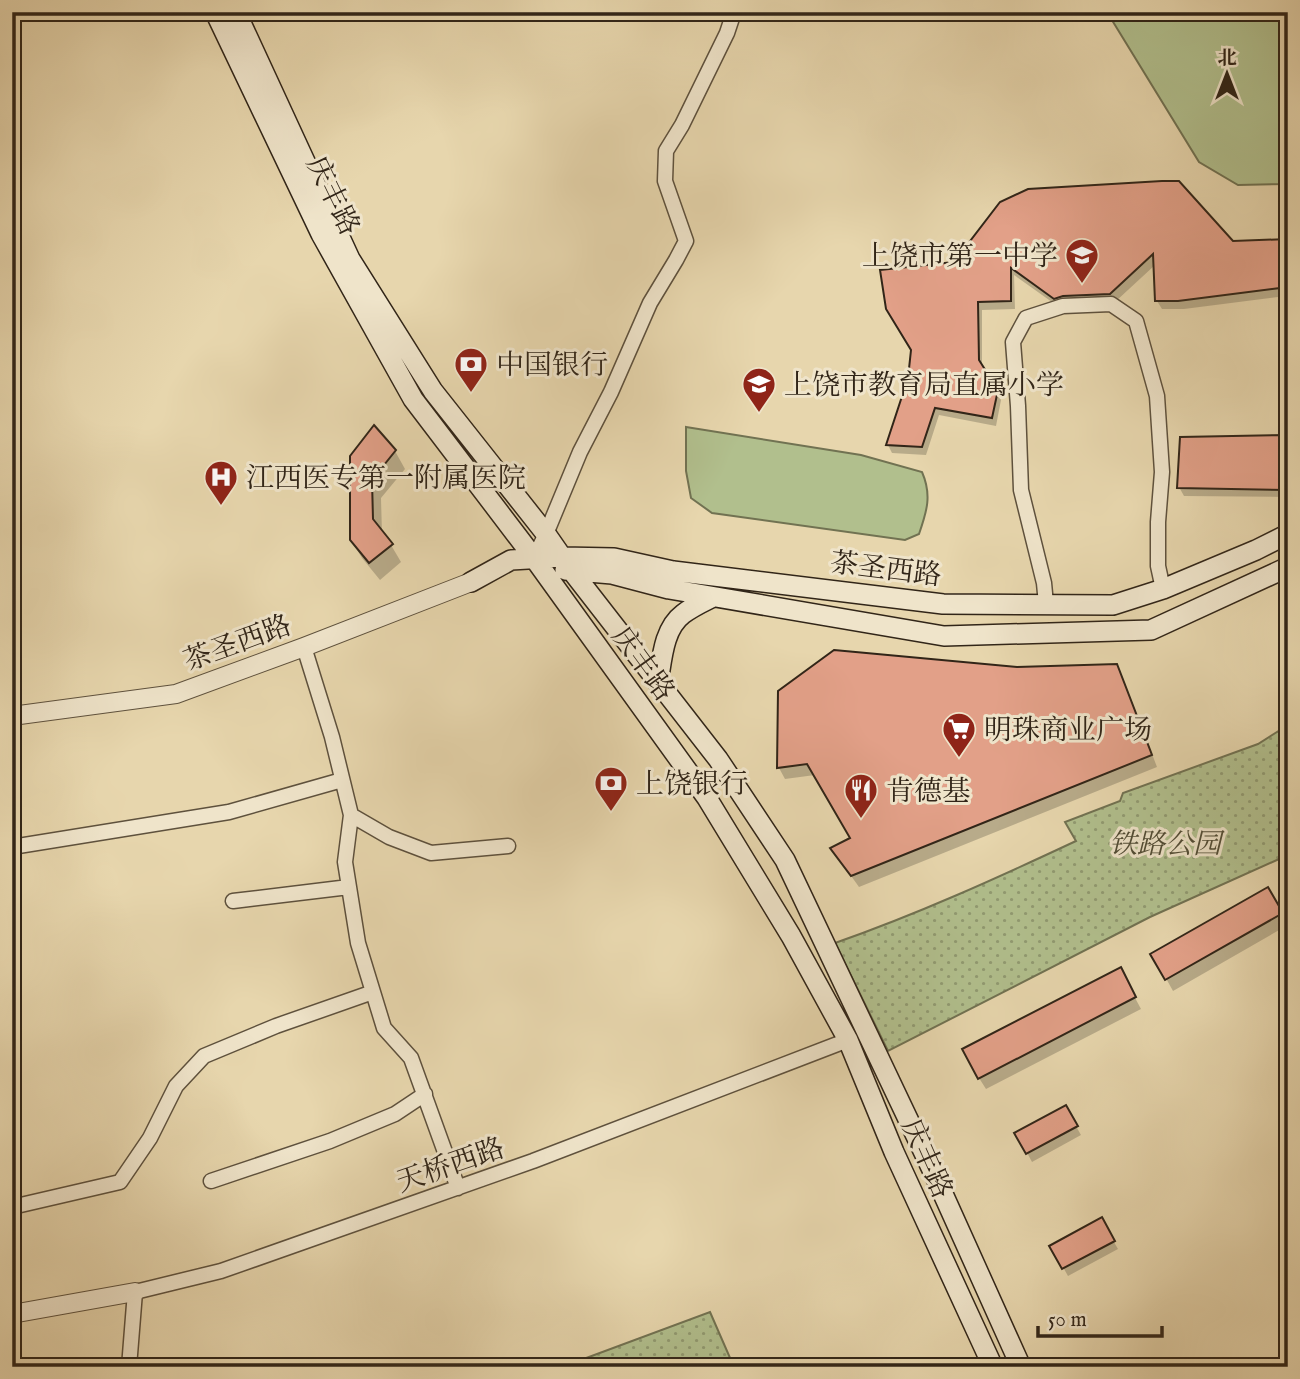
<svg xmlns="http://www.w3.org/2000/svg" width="1300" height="1379" font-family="'IM FELL English','Noto Serif SC',serif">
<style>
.grass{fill:url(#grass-dots);stroke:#717252;stroke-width:2}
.pitch{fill:#b1bf8d;stroke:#717252;stroke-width:2}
.shadow{fill:#0003}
.building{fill:#e2a088;stroke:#312518;stroke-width:2}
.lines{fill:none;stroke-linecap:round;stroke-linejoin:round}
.minor-casing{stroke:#5e513d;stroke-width:17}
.tertiary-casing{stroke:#5e513d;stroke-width:20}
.secondary-casing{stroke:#312518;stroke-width:22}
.minor{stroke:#efe4ca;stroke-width:14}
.tertiary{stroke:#efe4ca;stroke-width:18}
.secondary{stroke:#efe4ca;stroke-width:19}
.labels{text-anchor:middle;stroke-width:6;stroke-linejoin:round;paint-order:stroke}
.street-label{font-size:28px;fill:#312518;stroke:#efe4ca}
.poi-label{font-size:28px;fill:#312518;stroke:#efe4ca;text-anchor:start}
.park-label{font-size:28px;font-style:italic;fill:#514c35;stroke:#efe4ca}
</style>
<defs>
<pattern id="grass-dots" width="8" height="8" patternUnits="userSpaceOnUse" patternTransform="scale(1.75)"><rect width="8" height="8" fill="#b1bf8d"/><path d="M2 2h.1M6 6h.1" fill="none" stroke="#919b72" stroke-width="1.8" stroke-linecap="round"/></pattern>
</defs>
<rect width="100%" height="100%" fill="#e7d6ad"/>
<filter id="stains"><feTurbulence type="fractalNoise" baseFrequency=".00286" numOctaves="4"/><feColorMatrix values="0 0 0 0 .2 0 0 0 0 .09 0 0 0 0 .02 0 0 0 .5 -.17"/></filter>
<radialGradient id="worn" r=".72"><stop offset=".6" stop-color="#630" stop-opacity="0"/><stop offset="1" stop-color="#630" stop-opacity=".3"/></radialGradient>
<path class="grass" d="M1288,725V855L1150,917L888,1051L835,943C918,914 997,878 1076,841L1065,822L1120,801L1123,793L1258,744Z
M710,1312L734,1367H562Z"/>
<path class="pitch" d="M1107,12H1288V184L1238,185L1199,162Z
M686,427L861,455L922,472C932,495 927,511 919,534L905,540L712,513L691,498L686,471Z"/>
<path class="shadow" d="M1288,241V307L1286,296L1184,309H1162L1157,301L1155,265L1115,302L1059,307L1014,275L1015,309L982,310V369L1001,400L996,426L939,415L926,455L892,453L888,445L909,378L913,350L882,272L1232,243Z
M1288,437V497L1184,496L1179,487Z
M395,451L405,469L381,498L382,533L391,545L401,562L380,580L362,558L351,540V457Z
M1116,666L1123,678L1157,767L859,887L839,859L853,839L815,775L785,779L779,768L780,692L1017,669Z
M1268,889L1288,925L1173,991L1153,955Z
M1126,981L1141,1009L986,1089L979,1078Z
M1065,1107L1081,1135L1032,1162L1017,1134Z
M1101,1220L1118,1249L1068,1276L1051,1246Z"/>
<path class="building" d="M1162,181H1179L1233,241L1288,239V287L1178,301H1155L1153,254L1110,294L1063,296L1054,299L1011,268V301L978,302L979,360L998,390L992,418L935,408L922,447L886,445L908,378L911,350L886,309L880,270L954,262L1000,202L1028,189Z
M374,425L396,450L372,480L373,519L393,544L369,563L350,540V456Z
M1288,435V490L1177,488L1180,437Z
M834,650L1017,667L1117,664L1152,755L851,876L830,848L850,838L807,764L777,768L778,691Z
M1268,887L1283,913L1165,980L1150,954Z
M1121,967L1136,997L978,1079L962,1049Z
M1066,1105L1078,1126L1026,1154L1014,1133Z
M1102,1217L1115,1241L1062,1269L1049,1246Z"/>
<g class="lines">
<defs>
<path id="minor" d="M534,558L546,534L580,452L611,392L650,303L676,260L686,241L665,181L666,151L682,125L727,33L734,12
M1046,604L1044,583L1021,490L1018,406L1013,342L1026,318L1063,306L1111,304L1136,321L1157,396L1162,472L1158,522V566L1163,589
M304,647L332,737L351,815L345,862L358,943L384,1028L411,1058L458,1188
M351,815L389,837L431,853L508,846
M12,847L229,812L342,780
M233,901L349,887
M211,1181L330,1141L395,1114L425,1094
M12,1207L120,1182L150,1138L176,1086L204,1056L276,1026L373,992
M129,1367L135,1292L221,1271L533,1161L848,1040"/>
<path id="tertiary" d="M12,716L176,694L304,647L471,582
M12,1314L135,1292"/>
<path id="secondary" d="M215,12L321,234L413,399L534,558L707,798L791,936L848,1040L894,1152L993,1367
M236,12L350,259L433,391L546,534L571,570L718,759L785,860L935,1176L1021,1367
M565,570L612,574L669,589L944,636L1151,630L1288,567
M471,582L511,560L562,557L614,558L673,571L943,604L1113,605L1163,589L1256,550L1288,534
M658,683C662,660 663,629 683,614C692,607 703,602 713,597"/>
</defs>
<use href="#minor" class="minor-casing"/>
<use href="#tertiary" class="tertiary-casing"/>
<use href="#secondary" class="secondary-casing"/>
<use href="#minor" class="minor"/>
<use href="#tertiary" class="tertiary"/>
<use href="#secondary" class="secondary"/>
</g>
<defs>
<symbol id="school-pin" viewBox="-11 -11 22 30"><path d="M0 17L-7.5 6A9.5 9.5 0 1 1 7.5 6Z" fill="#8f2418" stroke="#efe4ca"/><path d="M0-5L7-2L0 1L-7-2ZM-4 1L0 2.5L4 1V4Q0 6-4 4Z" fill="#fff"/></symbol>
<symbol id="bank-pin" viewBox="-11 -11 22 30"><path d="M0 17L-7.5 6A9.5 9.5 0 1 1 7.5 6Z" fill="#8f2418" stroke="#efe4ca"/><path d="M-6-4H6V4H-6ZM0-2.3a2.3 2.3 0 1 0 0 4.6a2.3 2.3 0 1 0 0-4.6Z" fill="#fff"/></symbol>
<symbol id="hospital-pin" viewBox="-11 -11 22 30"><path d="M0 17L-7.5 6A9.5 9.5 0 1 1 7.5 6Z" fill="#8f2418" stroke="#efe4ca"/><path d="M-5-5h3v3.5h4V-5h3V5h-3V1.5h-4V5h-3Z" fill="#fff"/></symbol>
<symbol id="supermarket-pin" viewBox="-11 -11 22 30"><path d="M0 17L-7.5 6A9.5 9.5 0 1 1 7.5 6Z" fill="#8f2418" stroke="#efe4ca"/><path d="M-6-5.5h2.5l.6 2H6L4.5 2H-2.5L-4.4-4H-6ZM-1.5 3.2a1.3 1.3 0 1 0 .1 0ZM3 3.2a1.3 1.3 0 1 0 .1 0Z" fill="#fff"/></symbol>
<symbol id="restaurant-pin" viewBox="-11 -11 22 30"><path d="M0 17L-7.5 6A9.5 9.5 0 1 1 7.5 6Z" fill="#8f2418" stroke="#efe4ca"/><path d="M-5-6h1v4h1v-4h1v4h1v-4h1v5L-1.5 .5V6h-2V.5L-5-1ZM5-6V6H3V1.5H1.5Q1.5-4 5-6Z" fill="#fff"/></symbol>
</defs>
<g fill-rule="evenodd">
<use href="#school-pin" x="1063" y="236" width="38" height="52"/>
<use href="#bank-pin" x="452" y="345" width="38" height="52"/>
<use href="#school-pin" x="740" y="365" width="38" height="52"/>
<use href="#hospital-pin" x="202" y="458" width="38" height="52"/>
<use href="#supermarket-pin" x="940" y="710" width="38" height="52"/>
<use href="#bank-pin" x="592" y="764" width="38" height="52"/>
<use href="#restaurant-pin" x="842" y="771" width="38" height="52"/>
</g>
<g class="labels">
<g class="street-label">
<text transform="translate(334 195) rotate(64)" y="10">庆丰路</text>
<text transform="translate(886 568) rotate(7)" y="10">茶圣西路</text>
<text transform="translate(237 642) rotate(-20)" y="10">茶圣西路</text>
<text transform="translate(644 663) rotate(54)" y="10">庆丰路</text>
<text transform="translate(928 1158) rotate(66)" y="10">庆丰路</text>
<text transform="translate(450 1164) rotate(-19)" y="10">天桥西路</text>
</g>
<g class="poi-label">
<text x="1058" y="265" text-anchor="end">上饶市第一中学</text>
<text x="496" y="374">中国银行</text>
<text x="784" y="394">上饶市教育局直属小学</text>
<text x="246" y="487">江西医专第一附属医院</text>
<text x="984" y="739">明珠商业广场</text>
<text x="636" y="793">上饶银行</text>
<text x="886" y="800">肯德基</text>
</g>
<g class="park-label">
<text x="1165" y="853">铁路公园</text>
</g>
</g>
<rect width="1300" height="1379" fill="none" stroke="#e7d6ad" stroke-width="42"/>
<rect x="14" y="14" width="1272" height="1351" fill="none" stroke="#312518" stroke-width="3.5"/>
<rect x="21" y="21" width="1258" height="1337" fill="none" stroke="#312518" stroke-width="2"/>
<g transform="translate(1227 74)" stroke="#efe4ca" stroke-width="5" paint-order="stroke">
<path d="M0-5L12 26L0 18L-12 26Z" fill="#312518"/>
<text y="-10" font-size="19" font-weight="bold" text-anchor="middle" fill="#312518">北</text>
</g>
<path d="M1038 1326v10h124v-10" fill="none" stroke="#312518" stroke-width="3.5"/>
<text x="1048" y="1326" font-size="21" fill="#312518" stroke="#efe4ca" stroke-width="5" paint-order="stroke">50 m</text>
<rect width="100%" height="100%" filter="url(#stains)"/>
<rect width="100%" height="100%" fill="url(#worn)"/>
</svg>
